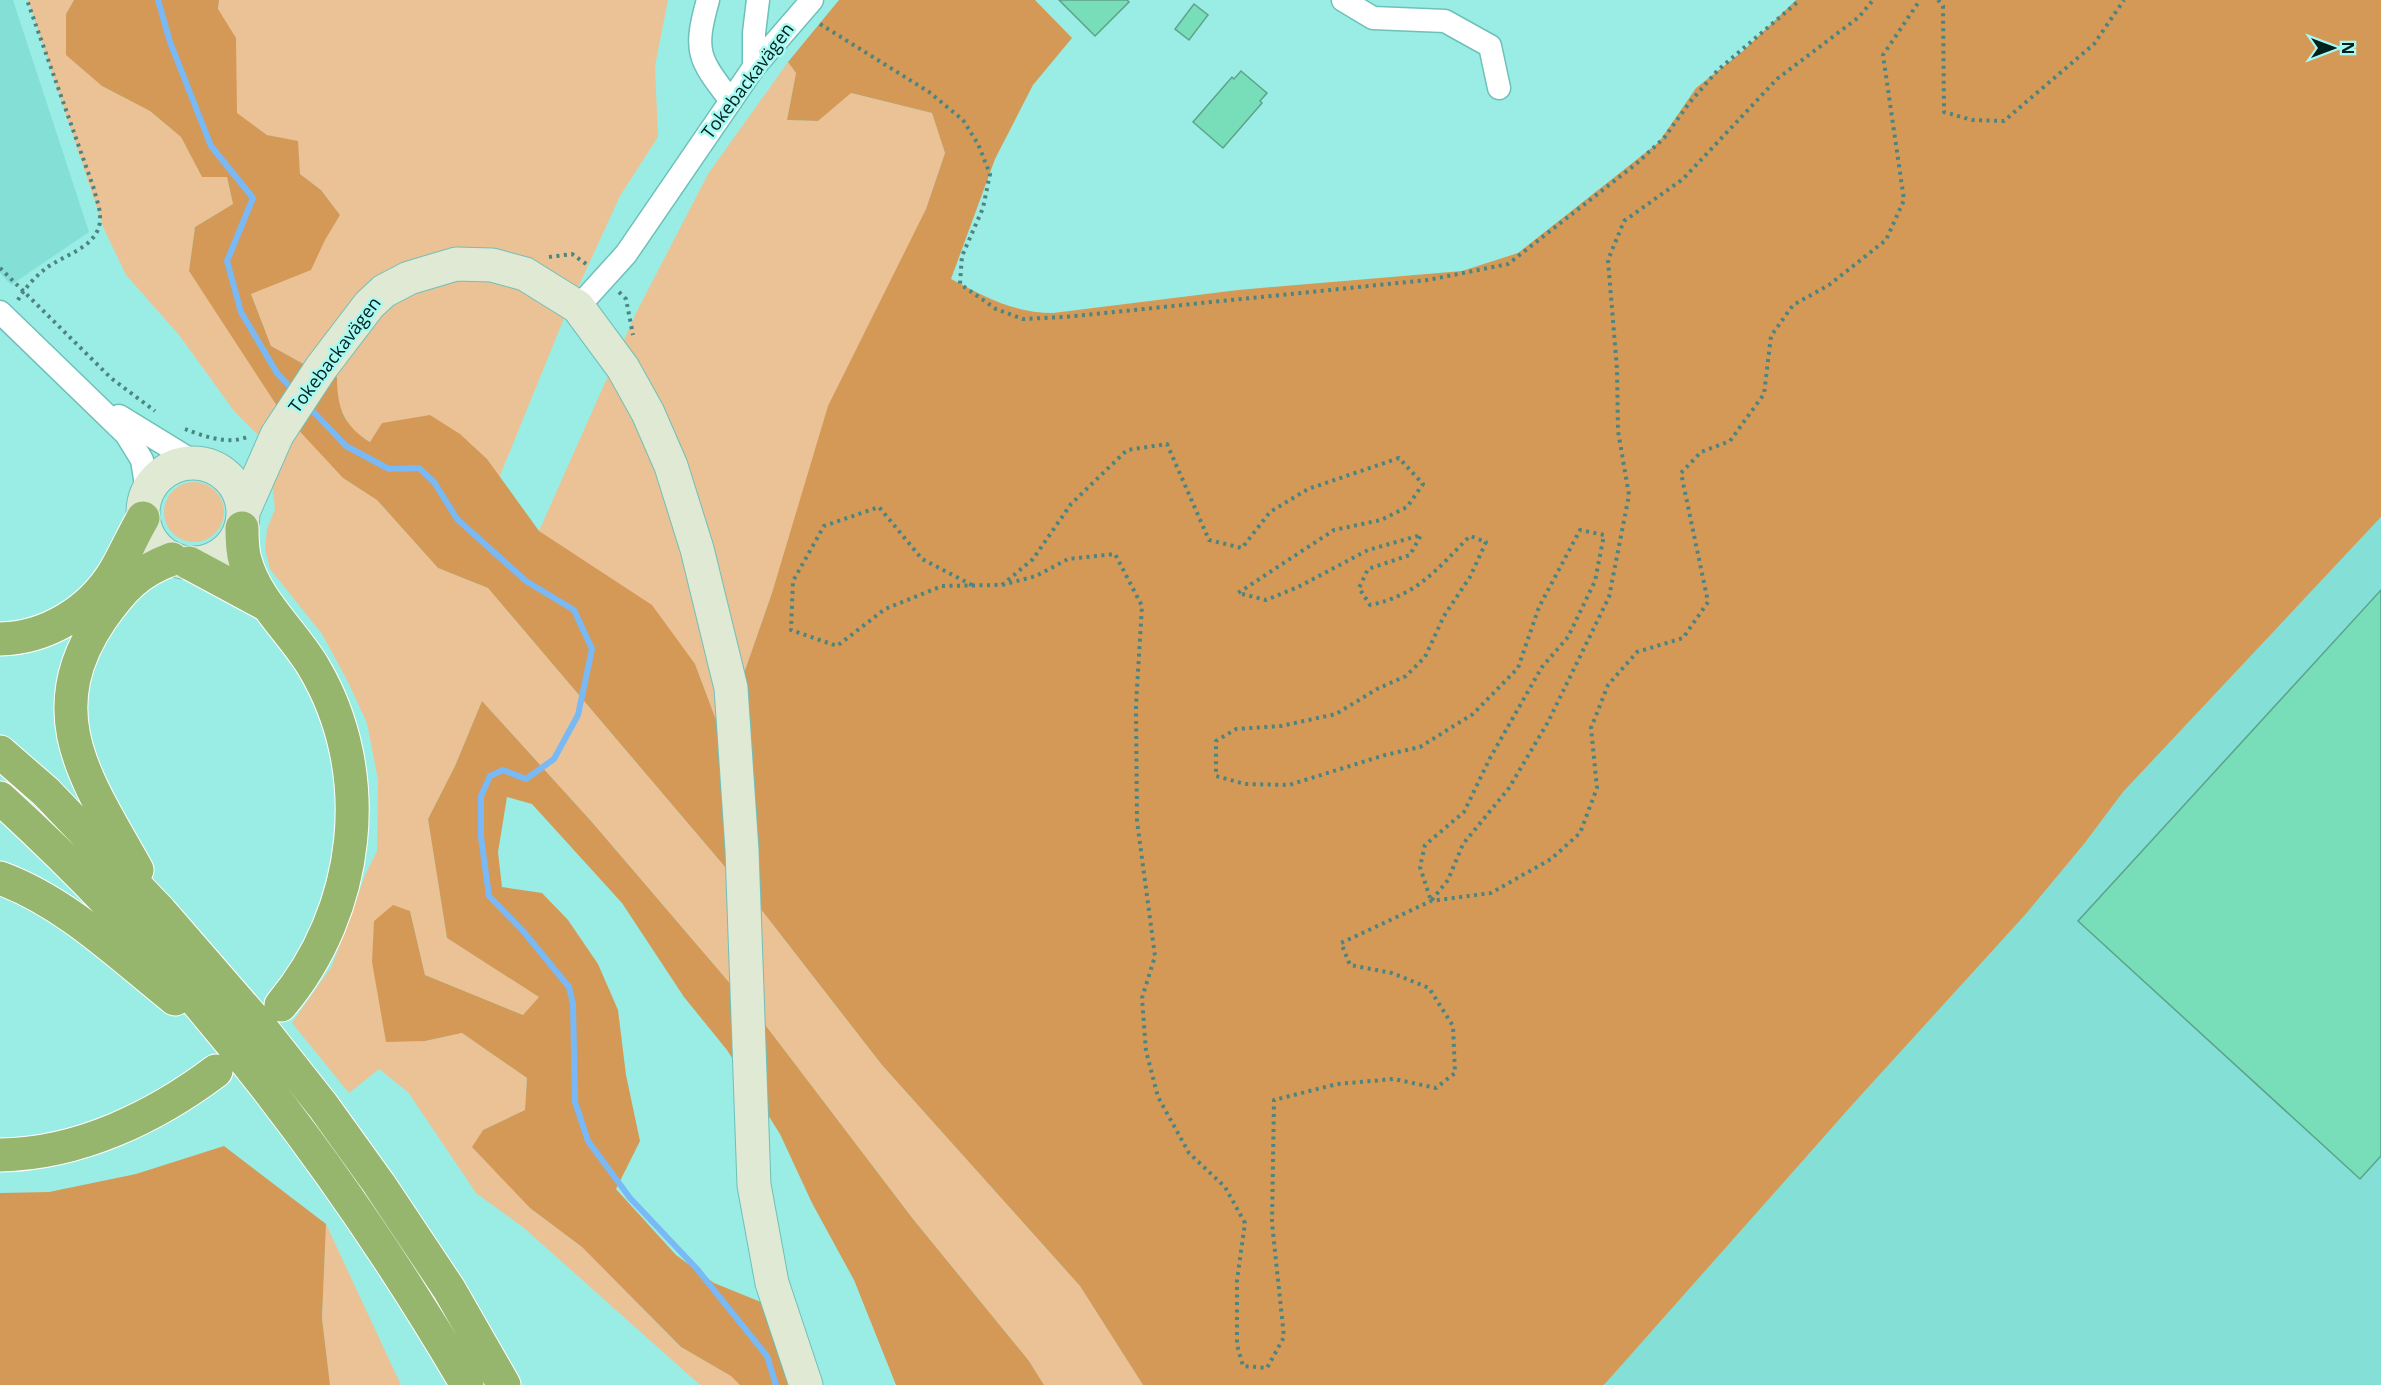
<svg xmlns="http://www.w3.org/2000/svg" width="2381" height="1385" font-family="'Open Sans',sans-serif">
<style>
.built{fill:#84e0d7}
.green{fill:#ebc296}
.forest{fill:#d49957}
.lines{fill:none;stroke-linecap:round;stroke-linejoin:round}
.stream{stroke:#79b9f6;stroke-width:6}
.building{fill:#78ddb9;stroke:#5da289;stroke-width:1.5}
.street-casing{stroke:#6ec0b9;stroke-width:25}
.secondary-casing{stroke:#6ec0b9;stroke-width:35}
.highway-casing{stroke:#fff;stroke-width:35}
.path{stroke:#4c8580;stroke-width:4;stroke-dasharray:3 4.5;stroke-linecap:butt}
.street{stroke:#fff;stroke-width:22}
.secondary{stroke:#e0e9d3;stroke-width:33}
.highway{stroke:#96b56d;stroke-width:33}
.labels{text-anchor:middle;stroke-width:5;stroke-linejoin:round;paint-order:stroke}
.street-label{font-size:18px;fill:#00201e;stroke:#a7faf2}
</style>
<rect width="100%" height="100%" fill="#9aede5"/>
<path class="built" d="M0,0H13L89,232L11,285L0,273Z
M2381,517V1385H1604L1853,1104L2025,915L2084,844L2123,792Z"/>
<path class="green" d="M28,0H74L66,14L102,86L150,111L181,137L202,177H227L233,204L195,227L189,271L232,334L343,478L377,500L438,568L488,588L760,908L882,1065L1080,1286L1143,1385H1044L1029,1361L913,1219L763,1022L591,821L482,701L455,766L428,819L447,938L540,997L523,1015L425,975L410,911L386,1042L425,1041L462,1033L527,1078L525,1110L483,1130L530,1208L582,1247L681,1347L731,1376L740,1385H700L524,1228L476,1193L408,1092L379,1069L349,1093L292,1023L332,966L366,873L377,851L378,780L367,723L348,682L322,634L270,569L265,549L267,529L275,509L271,475L259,436L234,411L179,335L126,275L104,229Z
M219,0H668L655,66L658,137L620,196L565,316L499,478L487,459L382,423L371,442L352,431L337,400L309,367L271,346L251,294C289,277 318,250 340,215L321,190L300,174L297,142L267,135L236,113L235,79L218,9Z
M788,62L796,73L787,120L818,121L850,93L932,113L945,153L926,209L772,593L722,737L695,664L539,531L636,313L708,174Z
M164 512a30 30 0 1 1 60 0a30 30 0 1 1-60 0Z
M326,1224L401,1385H330L322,1318Z"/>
<path class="forest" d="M74,0H219L218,9L236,38L237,113L267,135L298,141L300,174L321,190L340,215L325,240L311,270L251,294L271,346L309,367L337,377C337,408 344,426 370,442L382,423L430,415L460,434L487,459L539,531L652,605L695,664L722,736L772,593L828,406L926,209L945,153L932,113L851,93L818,121L787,120L796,73L788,62L839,0H1035L1072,38L1033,85L995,159L951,279C986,297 1013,313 1053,313L1238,290L1462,271L1518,253L1659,142L1696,88L1743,51L1796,0H2381V517L2123,792L2084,844L2025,915L1853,1104L1604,1385H1143L1080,1286L882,1065L760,908L488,588L438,568L377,500L343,478L279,409L189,271L195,227L233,204L227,177H202L181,137L150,111L102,86L66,55V14Z
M482,701L591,821L763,1022L913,1219L1029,1361L1044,1385H896L854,1280L812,1203L780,1134L727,1050L684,997L622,903L532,804L507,797L498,852L502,887L542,893L568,920L598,964L618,1010L626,1075L640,1141L616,1189L676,1255L714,1283L773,1307L810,1385H740L731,1376L681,1347L582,1247L530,1208L472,1147L483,1130L525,1110L527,1078L462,1033L425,1041L386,1042L372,962L374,921L393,905L410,911L425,975L523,1015L539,997L447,938L428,819L455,766Z
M224,1146L326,1224L322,1318L330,1385H0V1193L49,1192L136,1174Z"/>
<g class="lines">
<path class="stream" d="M158,0L170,42L211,146L253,198L227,261L241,312L277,373L295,392
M308,406L346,446L389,469L419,468L434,482L457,519L526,581L574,610L592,649L578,715L554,759L526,779L503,770L490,776L481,796V837L489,896L523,931L569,987L573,1004L575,1102L588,1141L630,1198L697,1269L767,1356L776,1385"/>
</g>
<path class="building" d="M1059,0H1127L1129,2L1095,36Z
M1194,4L1208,15L1189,40L1175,29Z
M1241,71L1267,93L1260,101L1262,103L1223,148L1193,122L1232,77L1234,79Z
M2381,590V1156L2360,1179L2078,921Z"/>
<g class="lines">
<defs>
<path id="street" d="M708,0C693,53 699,59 731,101
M1343,0L1373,18L1445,21L1490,46L1499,88
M754,67V33L758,0
M578,307L626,254L754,67L812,0
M0,312L126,434L142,460L147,491
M119,416L194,462"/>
<path id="secondary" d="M143 513a50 50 0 1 1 100 0a50 50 0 1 1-100 0Z
M244,510L277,435L321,368L369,305L384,291L409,278L456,264L492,265L525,274L578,307L623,368L648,413L671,466L697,549L731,688L742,850L754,1185L772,1283L806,1385"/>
<path id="highway" d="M242,528C242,538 242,550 245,560C256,601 291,630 313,666C377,773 360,911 281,1005
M189,563L267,605
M0,639C47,638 91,611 115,571C125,554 133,535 143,518
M0,752L46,792L160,911L259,1025L323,1106L379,1184L449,1289L504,1385
M0,798C186,967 340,1168 467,1385
M137,870C89,783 36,715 101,619C122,589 137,572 172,559
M0,878C66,902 121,956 175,999
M0,1155C79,1154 155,1117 216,1071"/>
</defs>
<use href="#street" class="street-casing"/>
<use href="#secondary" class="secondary-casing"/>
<use href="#highway" class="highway-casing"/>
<path class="path" d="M1938,0L1943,6L1944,112L1972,120L2004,121L2094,44L2124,0
M820,24L929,92L963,120L978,144L990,174L983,208L962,256L960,284L996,309L1023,319L1065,317L1428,280L1508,264L1636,164L1664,138L1690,102L1718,70L1800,0
M549,257L572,254L589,266
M0,268L111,378L155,411
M619,292L626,299L633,335
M18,300C24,289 35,277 45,269C64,254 102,247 100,216C100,208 96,198 94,189L27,0
M185,429C203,436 228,445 247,437
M972,585L922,559L879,507L824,526L793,581L791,630L837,646L885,609L942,586L1002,585L1036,576L1068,559L1115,554L1142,606L1136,705L1137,821L1155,956L1142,998L1146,1051L1158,1097L1189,1153L1225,1187L1245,1223L1237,1280V1345L1243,1366L1267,1368L1284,1337L1272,1223L1274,1100L1337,1084L1394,1079L1436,1088L1455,1073L1453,1026L1429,988L1392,973L1350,965L1341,943L1431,901L1491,893L1551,859L1580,833L1597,788L1591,728L1608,685L1637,652L1683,638L1708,602L1681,473L1701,452L1730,441L1764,394L1771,336L1793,305L1829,285L1886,240L1904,200L1883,55L1920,0
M1002,585L1033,559L1071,504L1127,450L1167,444L1209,540L1242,548L1270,512L1308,489L1399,458L1423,484L1407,507L1381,520L1334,530L1238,593L1266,600L1298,587L1368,550L1421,535L1410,555L1368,569L1359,588L1370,605C1418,595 1437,569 1470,536L1486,542L1470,577L1444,616L1425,657L1406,676L1377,689L1336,714L1281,726L1236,729L1216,741V776L1245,784L1289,785L1385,755L1420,747L1473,714L1518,668L1539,607L1580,530L1604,535L1595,581L1568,637L1542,667L1490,758L1464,812L1425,845L1420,867L1431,901L1448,880L1463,844L1509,788L1548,722L1609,597L1629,495L1618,431L1617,369L1608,260L1624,221L1683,179L1777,79L1859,17L1873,0"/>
<use href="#street" class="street"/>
<use href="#secondary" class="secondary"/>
<use href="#highway" class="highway"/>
</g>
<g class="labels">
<g class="street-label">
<text transform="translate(748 81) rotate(-53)" y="6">Tokebackavägen</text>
<text transform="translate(335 355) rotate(-53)" y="6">Tokebackavägen</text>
</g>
</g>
<g transform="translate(2333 48) rotate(90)" stroke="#a7faf2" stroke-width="4.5" paint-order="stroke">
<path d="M0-4.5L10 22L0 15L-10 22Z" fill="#00201e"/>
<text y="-9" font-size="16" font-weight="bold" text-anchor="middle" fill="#00201e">N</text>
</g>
</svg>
